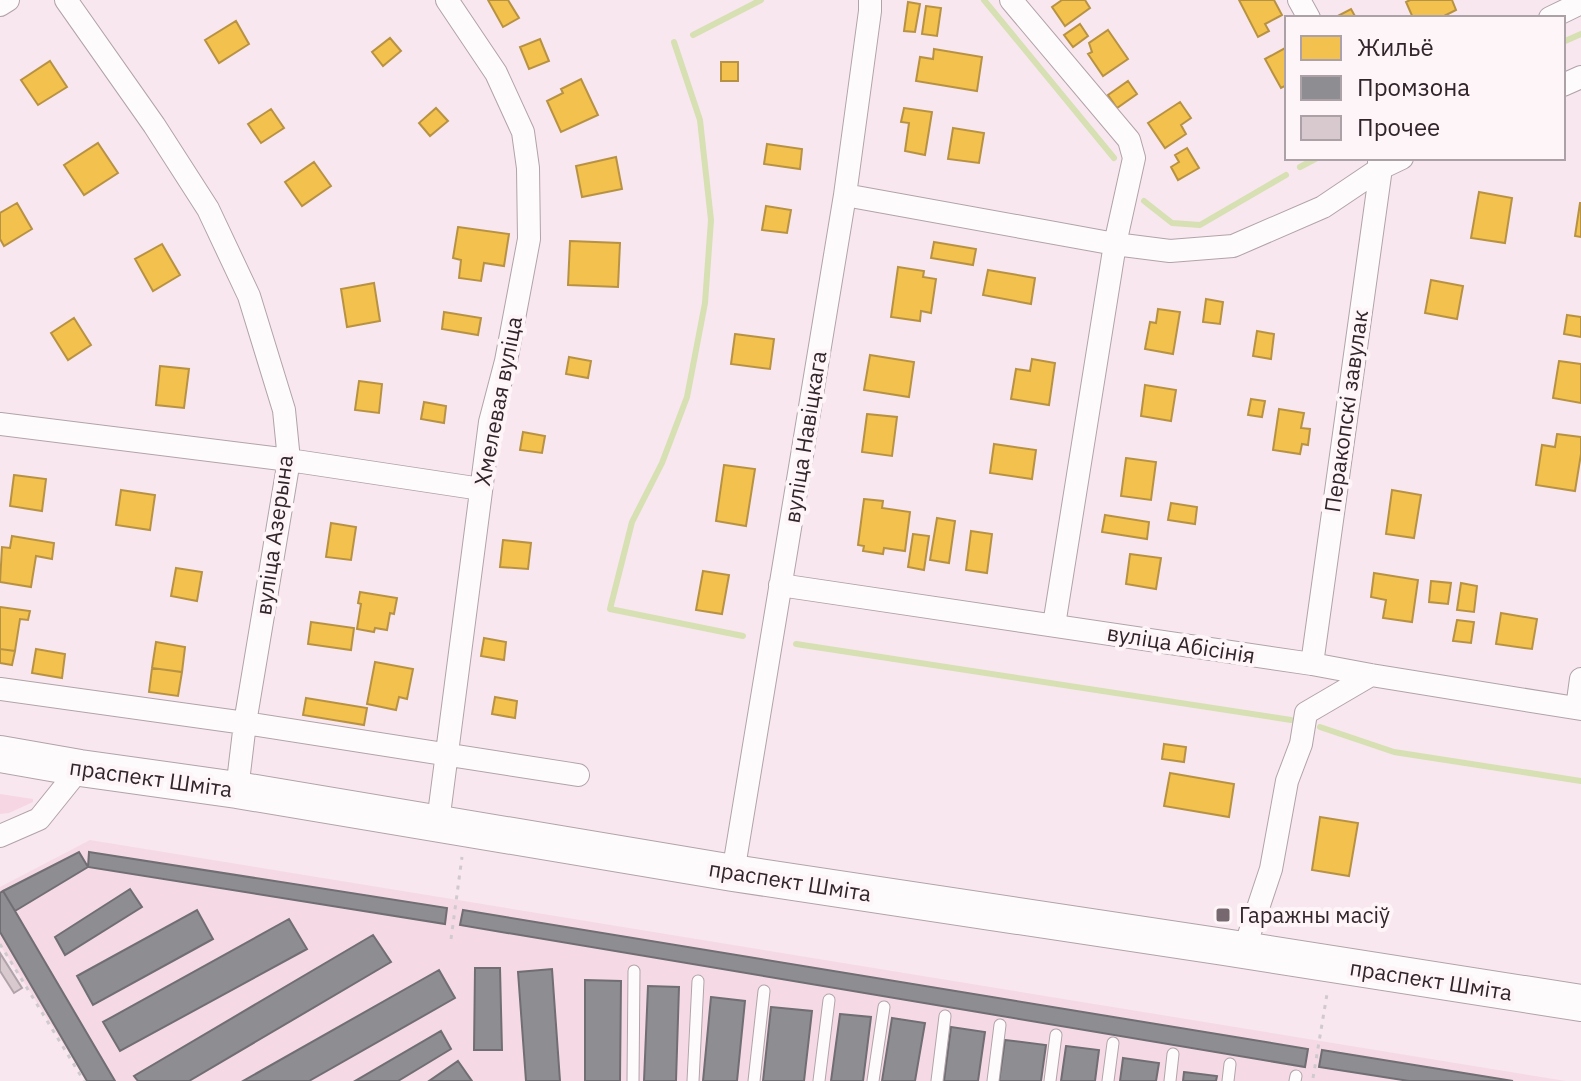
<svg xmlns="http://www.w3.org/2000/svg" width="1581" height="1081" font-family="'IBM Plex Sans',sans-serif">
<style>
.built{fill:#f5dae5}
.green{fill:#f7d6e4}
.homes{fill:#f2c14e;stroke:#b89243;stroke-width:2}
.industry{fill:#8d8d92;stroke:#716e73;stroke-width:2}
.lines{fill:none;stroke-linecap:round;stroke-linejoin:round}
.stream{stroke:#d6e0b2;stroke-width:6}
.building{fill:#d8c9cf;stroke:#afa2a8;stroke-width:2}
.lane-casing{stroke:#b1a3a9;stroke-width:13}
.street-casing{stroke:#b1a3a9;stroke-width:24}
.primary-casing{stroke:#b1a3a9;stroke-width:38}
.path{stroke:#d0cacd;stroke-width:3;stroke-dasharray:4 6;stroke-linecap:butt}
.lane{stroke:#fefbfc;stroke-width:11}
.street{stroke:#fefbfc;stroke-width:22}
.primary{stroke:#fefbfc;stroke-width:36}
.poi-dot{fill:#77686f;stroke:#fdf5f8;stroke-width:3}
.labels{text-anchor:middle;stroke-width:8;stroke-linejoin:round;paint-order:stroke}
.street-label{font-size:22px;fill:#31242a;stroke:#fdf5f8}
.poi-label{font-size:22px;fill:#31242a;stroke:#fdf5f8;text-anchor:start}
</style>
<rect width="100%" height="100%" fill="#f8e7ee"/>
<path class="built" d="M90,840L1566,1081H87L0,945V887Z"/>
<path class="green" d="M0,794L33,799V802L9,813L0,814Z"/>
<path class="homes" d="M488,0H508L519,18L503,27Z
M1062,0H1085L1090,8L1065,26L1052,7Z
M1239,0H1274L1282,15L1265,24L1269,31L1258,37Z
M1410,0H1452L1456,10L1444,16L1445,18H1413L1406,2Z
M908,2L920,4L915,32L904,31Z
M926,6L941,8L937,36L922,34Z
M1351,9L1356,18H1334Z
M236,21L249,44L219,63L205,40Z
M1080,24L1088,36L1073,47L1064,35Z
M1108,30L1128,59L1103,76L1088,54L1092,52L1089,43Z
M390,38L401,51L383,66L372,52Z
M540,39L549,61L529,69L520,47Z
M1287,47V85L1281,88L1265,59Z
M934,49L982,57L977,91L916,81L920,57L933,59Z
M50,61L67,87L38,105L21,80Z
M721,62H738V81H721Z
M581,79L598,115L561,132L547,101L563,93L561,89Z
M1128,81L1137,94L1117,108L1108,95Z
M1180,102L1191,118L1181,125L1186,134L1165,148L1148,123Z
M436,108L448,121L430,136L419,123Z
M904,108L932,112L925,155L905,151L909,123L901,122Z
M271,109L284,128L261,143L248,124Z
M953,128L984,133L979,163L948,159Z
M98,143L118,173L84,195L64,165Z
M767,144L802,149L800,169L764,164Z
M1187,148L1199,168L1178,180L1171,167L1179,162L1175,155Z
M616,157L622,189L582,197L576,166Z
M314,162L331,186L302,206L285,182Z
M1479,192L1512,198L1505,243L1471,238Z
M17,203L32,229L4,246L0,239V213Z
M1580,203H1581V237L1575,236Z
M766,206L791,210L787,233L762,230Z
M458,227L509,234L504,266L484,263L481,281L459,278L461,260L453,258Z
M570,241L620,243L618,287L568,285Z
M934,242L976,249L973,265L931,258Z
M162,244L180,275L153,291L135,259Z
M898,267L924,271L923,277L936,279L931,313L921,311L920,321L891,317Z
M988,270L1035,278L1031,304L983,295Z
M1431,280L1463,286L1457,319L1425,313Z
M374,283L380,321L347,327L341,289Z
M1206,299L1223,302L1220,324L1203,322Z
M1158,309L1180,312L1173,354L1145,349L1150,322L1156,323Z
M444,312L481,318L478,335L442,329Z
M1567,315L1581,317V337L1564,334Z
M74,318L91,345L68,360L51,333Z
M1257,331L1274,334L1271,359L1253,356Z
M735,334L774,339L770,369L731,364Z
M870,355L914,362L909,397L864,390Z
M569,357L591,361L588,378L566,374Z
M1032,359L1055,363L1049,405L1011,399L1016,369L1030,371Z
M1559,361L1581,364V403L1553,398Z
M160,366L189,369L184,408L156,405Z
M359,381L382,384L379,413L355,410Z
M1145,385L1176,390L1171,421L1141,416Z
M1251,399L1265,401L1262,417L1248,415Z
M424,402L446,406L444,423L421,419Z
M1279,409L1304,413L1301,428L1310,429L1308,445L1302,444L1300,454L1273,450Z
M867,414L897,417L892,456L862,452Z
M523,432L545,436L542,453L520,450Z
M1557,434L1581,437V454L1575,491L1536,485L1542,445L1555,447Z
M994,444L1036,450L1032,479L990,473Z
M1126,458L1156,462L1151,500L1121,496Z
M724,465L755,469L746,526L716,521Z
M14,475L46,479L42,511L10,506Z
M121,490L155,495L150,530L116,525Z
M1392,490L1421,495L1414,538L1386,534Z
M864,499L883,501L882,508L910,512L905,551L884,548L883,554L863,551L864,546L858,545Z
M1171,503L1197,507L1195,524L1168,520Z
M1105,515L1149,522L1147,539L1102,532Z
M937,518L955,521L949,563L930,560Z
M331,523L356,527L351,560L326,557Z
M971,531L992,534L987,573L966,570Z
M913,534L929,536L924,570L908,567Z
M12,536L54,543L52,559L36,556L31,587L0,582L2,547L10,548Z
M503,540L531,543L528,569L500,567Z
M1130,554L1161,558L1156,589L1126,584Z
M176,568L202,572L197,601L171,596Z
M703,571L729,575L722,614L696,610Z
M1374,573L1418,580L1412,622L1383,618L1386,600L1371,597Z
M1431,581L1451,583L1448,604L1429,602Z
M1461,583L1477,586L1474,612L1457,610Z
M360,592L397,598L394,614L390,613L387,630L375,628L374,632L357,629L361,604L358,603Z
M0,607L30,611L28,620L20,619L15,651L0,649Z
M1501,613L1537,619L1532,649L1496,644Z
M1457,620L1474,622L1471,643L1453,641Z
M311,622L354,628L351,650L308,644Z
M484,638L506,642L504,660L481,656Z
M156,642L185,647L182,672L152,668Z
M0,649L15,651L12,665L0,663Z
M36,649L65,654L62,678L32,673Z
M375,662L413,669L407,699L399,697L396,710L367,704Z
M152,668L182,672L178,696L149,692Z
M495,697L517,701L515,718L492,714Z
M306,698L367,708L364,725L303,715Z
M1164,744L1186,747L1184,762L1162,759Z
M1170,773L1234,784L1229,817L1164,806Z
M1320,817L1358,823L1349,876L1312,870Z"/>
<path class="industry" d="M79,852L88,867L15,911L3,891Z
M89,852L447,908L445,924L88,867Z
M130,889L142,907L65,955L55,937Z
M3,891L15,911L115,1081H87L0,932V893Z
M197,910L213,939L93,1005L77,976Z
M463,910L1308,1049L1305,1067L460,925Z
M289,919L307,949L120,1051L103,1022Z
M373,935L391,962L189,1081H138L134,1076Z
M475,968H500L502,1050H474Z
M552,969L560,1081H526L518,972Z
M439,970L455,998L309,1081H243Z
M585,980L621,981L620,1081H585Z
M648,986L679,987L676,1081H644Z
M711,997L745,1001L737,1081H703Z
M771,1007L812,1011L804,1081H763Z
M840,1014L871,1017L863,1081H831Z
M892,1018L925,1023L915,1081H882Z
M951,1027L985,1032L978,1081H944Z
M441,1031L451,1049L398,1081H355Z
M1005,1040L1046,1045L1041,1081H999Z
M1066,1046L1099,1050L1095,1081H1061Z
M1322,1050L1513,1081H1409L1319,1067Z
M1123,1058L1159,1063L1156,1081H1120Z
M458,1061L472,1081H429Z
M1184,1072L1217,1076L1216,1081H1183Z"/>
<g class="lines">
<path class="stream" d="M984,0L1114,158
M693,35L761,0
M674,42L700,120L711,220L705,303L687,397L662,463L632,522L610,609L743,636
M1563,42L1581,34
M1300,167L1317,158
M1144,201L1172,223L1200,225L1286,175
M796,644L1291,720
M1320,727L1394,752L1581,781"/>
</g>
<path class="building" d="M0,953L22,988L14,993L0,971Z"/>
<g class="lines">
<defs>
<path id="lane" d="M633,1081L634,971
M693,1081L698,981
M754,1081L764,991
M819,1081L829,1000
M873,1081L884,1007
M937,1081L945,1016
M993,1081L1000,1025
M1050,1081L1056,1035
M1108,1081L1113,1043
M1170,1081L1173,1054
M1228,1081L1230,1064
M1295,1081L1296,1076"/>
<path id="street" d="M66,0L154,125L208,209L249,296L284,410L289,460L245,723L237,790
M1011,0L1129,140L1134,158L1115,244L1054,625
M1299,0L1309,18
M0,5L8,0
M1550,18L1581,3
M1563,85L1581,77
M845,195L1115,244L1170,251L1233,246L1323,207L1381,168L1402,158
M0,424L289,460L481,489
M780,585L1312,664L1371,675L1581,709
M1312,664L1381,168L1379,162
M0,689L245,723L578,775
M1577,708L1581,679
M438,822L490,422L506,361L529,239L528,168L523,132L496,73L447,0
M0,836L39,819L80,768
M733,873L845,195L870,11V0
M1244,950L1271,869L1287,781L1301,744L1306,713L1371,675"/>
<path id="primary" d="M0,754L80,768L237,790L733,873L1224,947L1581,1003"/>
</defs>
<use href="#lane" class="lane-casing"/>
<use href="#street" class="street-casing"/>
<use href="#primary" class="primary-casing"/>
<path class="path" d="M451,939L462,857
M0,944L84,1081
M1313,1078L1327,994"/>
<use href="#lane" class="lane"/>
<use href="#street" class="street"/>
<use href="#primary" class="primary"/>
</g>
<rect class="poi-dot" x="1215" y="907" width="16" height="16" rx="4"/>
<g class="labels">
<g class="street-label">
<text transform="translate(498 401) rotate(-79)" y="8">Хмелевая вуліца</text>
<text transform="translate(1346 411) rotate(-82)" y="8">Перакопскі завулак</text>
<text transform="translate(805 437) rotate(-81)" y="8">вуліца Навіцкага</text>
<text transform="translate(274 535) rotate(-82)" y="8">вуліца Азерына</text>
<text transform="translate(1181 644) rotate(9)" y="8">вуліца Абісінія</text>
<text transform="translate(151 778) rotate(8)" y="8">праспект Шміта</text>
<text transform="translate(790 881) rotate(9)" y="8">праспект Шміта</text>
<text transform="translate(1431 980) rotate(9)" y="8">праспект Шміта</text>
</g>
<g class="poi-label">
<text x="1239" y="923">Гаражны масіў</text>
</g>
</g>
<rect x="1285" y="16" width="280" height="144" fill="#fdf5f8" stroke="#aba1a6" stroke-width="2"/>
<rect x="1301" y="36" width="40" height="24" fill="#f2c14e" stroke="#aba1a6" stroke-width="2"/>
<text x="1357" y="56" font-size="24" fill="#31242a">Жильё</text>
<rect x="1301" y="76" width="40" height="24" fill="#8d8d92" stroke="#aba1a6" stroke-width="2"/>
<text x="1357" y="96" font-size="24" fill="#31242a">Промзона</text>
<rect x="1301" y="116" width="40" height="24" fill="#d8c9cf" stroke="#aba1a6" stroke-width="2"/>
<text x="1357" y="136" font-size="24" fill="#31242a">Прочее</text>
</svg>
